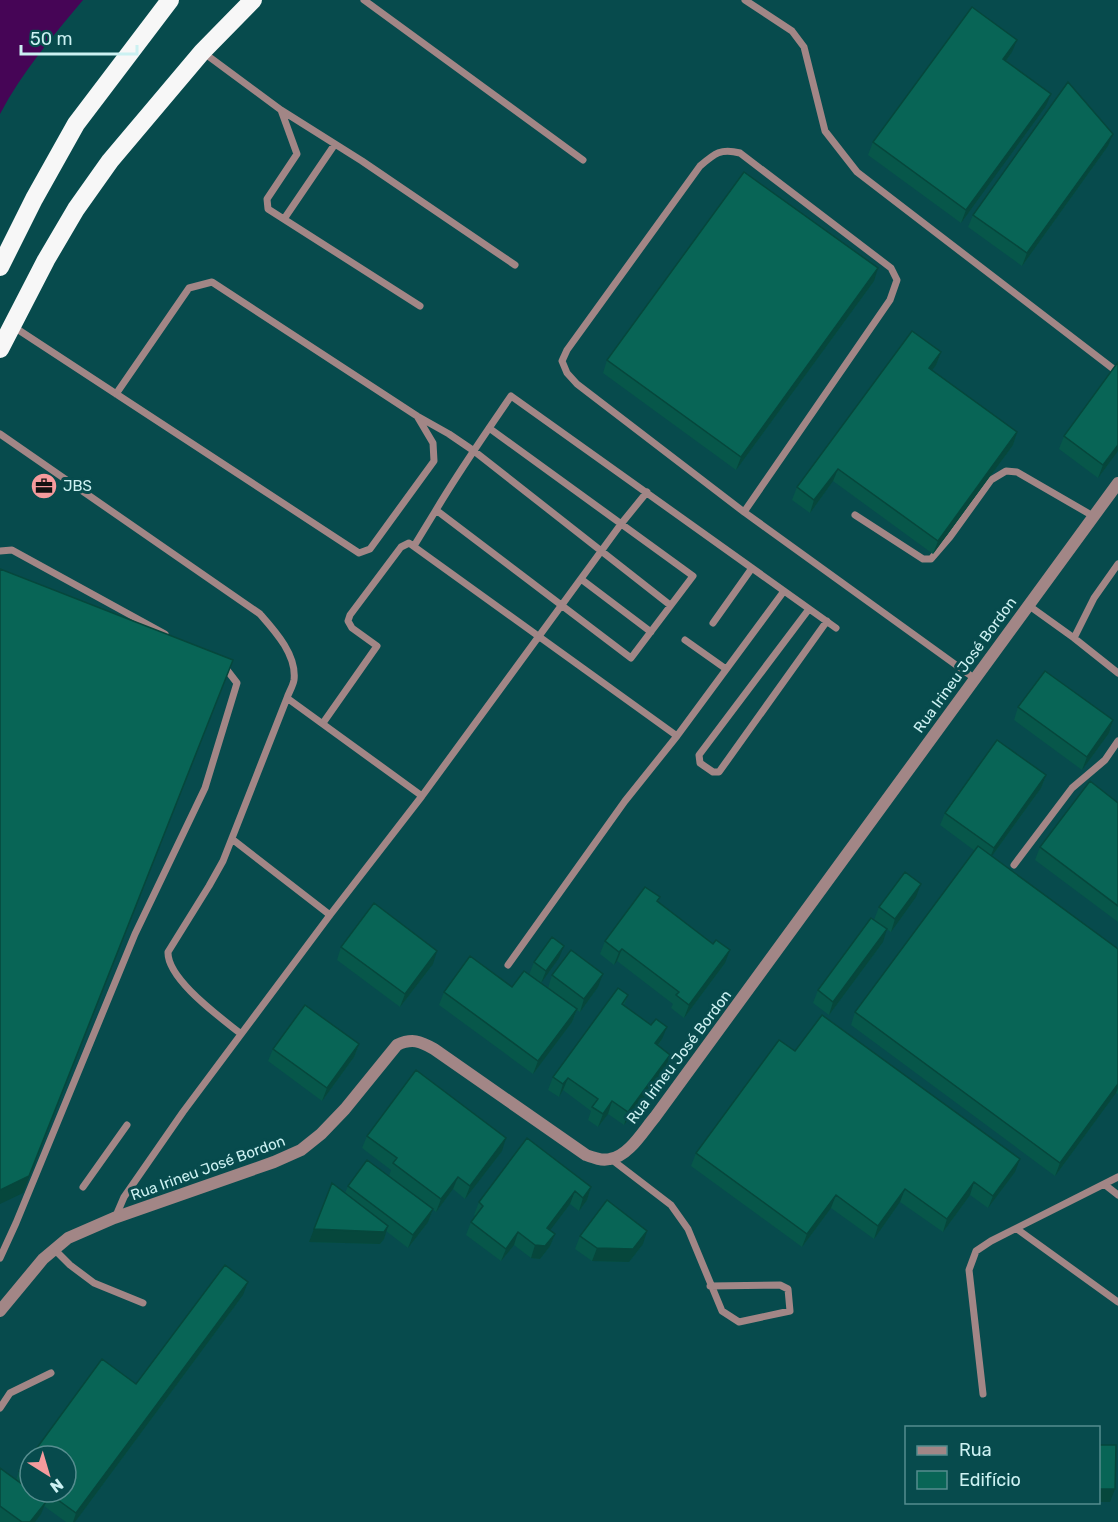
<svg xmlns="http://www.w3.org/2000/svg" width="1118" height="1522" font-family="Rubik,sans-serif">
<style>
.water{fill:#460556}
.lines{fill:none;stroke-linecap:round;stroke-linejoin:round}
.lane{stroke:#a28686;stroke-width:7}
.street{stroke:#a28686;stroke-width:12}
.highway{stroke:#f7f7f7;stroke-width:18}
.wall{fill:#07574a}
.shaded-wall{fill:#06473c}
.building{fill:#086556;stroke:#06473c;stroke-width:1.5}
.labels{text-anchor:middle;stroke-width:6;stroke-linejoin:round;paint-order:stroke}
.poi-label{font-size:15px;fill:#ccf1f2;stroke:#074b4d;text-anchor:start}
.street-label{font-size:15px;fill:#ccf1f2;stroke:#074b4d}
</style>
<rect width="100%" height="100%" fill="#074b4d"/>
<path class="water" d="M0,0H83C53,36 22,72 0,114Z"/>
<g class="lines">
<path class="lane" d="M364,0L583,160
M745,0L792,31L804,47L825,131L857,172L1116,371
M204,53L281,110L362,161L515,265
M281,110L297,154L267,199L268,209L420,306
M284,219L335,144
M14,327L359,553L370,549L434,461L433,443L417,416
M116,394L189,288L212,282L417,416L449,434L474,451L670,605
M489,428L693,576L631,658L436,510C459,471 485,434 511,396L836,628
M0,434L260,614C275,631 297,655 294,680C293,686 289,692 287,698L422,796
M744,512L890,300L897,280L891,268L740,153C721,148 715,153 700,166L567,350L562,361L567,373L577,384L744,512L974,678
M855,515L923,559H931L950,537L991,480L1006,471L1017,472L1093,516
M414,546L436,510
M0,551L12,550L165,634
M1118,564L1094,598L1074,638L1118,673
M581,579L651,632
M1028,605L1074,638
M809,609L699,755L700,763L713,772H719L827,621
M713,623L752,568
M685,640L726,669
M323,723L377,646L352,628L348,621L350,615L401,547L409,543L677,736L625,801L508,965
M677,736L784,591
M232,839L330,915
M1014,865L1072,788L1105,760L1118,741
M241,1034C220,1017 167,979 168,952L209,886L223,861L287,698
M611,1159L671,1205L688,1229L722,1311L739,1322L790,1311L788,1289L780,1285L710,1286
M1104,1184L1118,1195
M83,1187L127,1125
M115,1218L124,1197L183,1112L330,915L422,796L621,524L647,492
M1017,1229L1118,1302
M54,1249L70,1265L94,1283L143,1303
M0,1258L16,1223L135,934L205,788L237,683L227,670L222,667
M983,1394L969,1270L976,1251L991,1241L1118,1177
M0,1408L10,1393L51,1373"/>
<path class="street" d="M0,1311L43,1259L68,1238L114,1218L274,1162L301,1150L321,1134L345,1109L397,1045C412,1038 420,1041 434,1049L586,1155C594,1158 602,1161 610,1159C629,1156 643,1131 655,1117L1118,483"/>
<path class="highway" d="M0,267L34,199L76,124L170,0
M0,349L46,260L76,209L110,161L202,52L253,0"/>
</g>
<path class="wall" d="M1012,52L1006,61L1046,106L961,223L868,155L873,142Z
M1113,134L1108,146L1022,266L968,227L973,215Z
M874,281L736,470L603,373L607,360Z
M941,352L936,365L932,370L1017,432L1013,445L933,554L833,481L810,513L792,500L797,487Z
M1064,436L1118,451L1098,478L1059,449Z
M1018,707L1113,720L1109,733L1082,770L1014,720Z
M1046,775L1041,788L992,856L1118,949V1094L1116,1093L1055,1176L851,1025L855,1012L975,851L940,825L945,813Z
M1118,803V922L1035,860L1040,847Z
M660,897L658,903L725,963L684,1018L671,1008L673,1004L617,961L614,965L600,954L605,941Z
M916,897L891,932L874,920L879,907Z
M883,942L829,1015L813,1003L818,990Z
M341,947L433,964L400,1007L337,960Z
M559,958L541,983L548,988L552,975L598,987L580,1012L577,1010L572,1022L533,1074L439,1005L444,992L512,987L529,975L534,962Z
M628,995L624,1005L662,1039L658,1046L670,1055L666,1068L624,1125L608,1114L598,1127L588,1120L591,1111L563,1090L559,1097L548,1090L553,1077Z
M359,1044L354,1057L322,1101L268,1061L273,1049Z
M795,1051L1015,1172L988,1208L970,1195L943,1232L900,1202L874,1239L831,1208L802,1247L691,1166L696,1153Z
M367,1136L502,1151L465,1199L453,1189L436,1212L389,1176L391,1170L362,1148Z
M348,1186L433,1209L428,1222L408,1248L386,1231L384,1239L380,1244L309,1242L345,1193Z
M591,1187L587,1200L579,1211L570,1204L550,1230L555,1234L550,1246L540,1259L531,1258L514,1245L501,1261L466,1235L471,1222L475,1216L474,1215L479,1202Z
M580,1236L643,1244L629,1262L592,1261L575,1249Z
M243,1295L75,1522H66L44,1506L41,1514L35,1522H0V1468L16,1480L19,1471L30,1457V1492H66L136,1384Z"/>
<path class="shaded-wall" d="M1017,40L1012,52L998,72L1003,59Z
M1051,94L1046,106L961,223L966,210Z
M1113,134L1108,146L1022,266L1027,253Z
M878,268L874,281L736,470L741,457Z
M941,352L936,365L924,381L929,368Z
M1017,432L1013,445L933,554L938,541Z
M1118,445V451L1098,478L1103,465Z
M838,469L833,481L810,513L814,500Z
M233,660L23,1193L0,1204V1190Z
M1113,720L1109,733L1082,770L1087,757Z
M1046,775L1041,788L989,860L994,848Z
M921,884L916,897L891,932L895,919Z
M887,929L883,942L829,1015L833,1002Z
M564,946L559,958L541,983L546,971Z
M622,949L617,961L614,965L619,952Z
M730,950L725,963L684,1018L689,1005Z
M437,951L433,964L400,1007L405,994Z
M603,974L598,987L580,1012L584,999Z
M577,1009L572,1022L533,1074L538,1061Z
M667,1027L662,1039L650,1056L655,1043Z
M359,1044L354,1057L322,1101L327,1088Z
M670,1055L666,1068L624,1125L628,1112Z
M568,1078L563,1090L559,1097L563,1084Z
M1118,1084V1088L1116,1093L1055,1176L1060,1163Z
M612,1101L608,1114L598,1127L603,1114Z
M506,1138L502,1151L465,1199L470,1186Z
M1020,1159L1015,1172L988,1208L993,1196Z
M458,1177L453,1189L436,1212L441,1199Z
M974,1182L970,1195L943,1232L947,1219Z
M591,1187L587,1200L579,1211L583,1198Z
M905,1189L900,1202L874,1239L878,1226Z
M575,1191L570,1204L542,1241L547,1228Z
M836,1195L831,1208L802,1247L807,1234Z
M433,1209L428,1222L408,1248L413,1235Z
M388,1226L384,1239L380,1244L309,1242L314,1229Z
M647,1231L643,1244L629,1262L592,1261L597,1248Z
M518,1232L514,1245L501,1261L506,1249Z
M555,1234L550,1246L540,1259L531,1258L535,1245Z
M248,1282L243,1295L75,1522H73L76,1513Z
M1098,1489H1115L1110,1502H1098Z
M46,1502L41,1514L35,1522H30Z"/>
<path class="building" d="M972,7L1017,40L1003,59L1051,94L966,210L873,142Z
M1068,82L1113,134L1027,253L973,215Z
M744,172L878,268L741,457L607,360Z
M912,331L941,352L929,368L1017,432L938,541L838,469L814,500L797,487Z
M1118,362V445L1103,465L1064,436Z
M0,569L233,660L29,1176L0,1190Z
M1045,671L1113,720L1087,757L1018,707Z
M997,740L1046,775L994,848L945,813Z
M1090,781L1118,803V906L1040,847Z
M978,846L1118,949V1084L1060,1163L855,1012Z
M905,872L921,884L895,919L879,907Z
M645,887L660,897L657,901L713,944L716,940L730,950L689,1005L676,995L679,992L622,949L619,952L605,941Z
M374,903L437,951L405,994L341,947Z
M871,918L887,929L833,1002L818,990Z
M552,937L564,946L546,971L534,962Z
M571,950L603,974L584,999L552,975Z
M470,956L512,987L524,971L577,1009L538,1061L444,992Z
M618,988L628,995L622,1004L651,1025L656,1019L667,1027L655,1043L670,1055L628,1112L612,1101L603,1114L592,1107L598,1099L568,1078L563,1084L553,1077Z
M305,1005L359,1044L327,1088L273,1049Z
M822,1015L1020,1159L993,1196L974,1182L947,1219L905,1189L878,1226L836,1195L807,1234L696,1153L779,1040L795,1051Z
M416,1070L506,1138L470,1186L458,1177L441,1199L393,1163L397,1158L367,1136Z
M527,1138L591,1187L583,1198L575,1191L547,1228L555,1234L545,1246L535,1245L518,1232L506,1249L471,1222L483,1206L479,1202Z
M367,1160L433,1209L413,1235L348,1186Z
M332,1183L388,1226L384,1232L314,1229Z
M607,1200L647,1231L633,1249L597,1248L580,1236Z
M225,1265L248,1282L76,1513L47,1492H66V1456H31L102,1359L136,1384Z
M1098,1445H1116L1115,1489H1098Z
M30,1457V1479L19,1471Z
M0,1468L30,1490V1492H33L46,1502L30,1522H22L0,1506Z"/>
<defs>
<symbol id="office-disc" viewBox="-11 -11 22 22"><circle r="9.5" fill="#f59b9d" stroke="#074b4d"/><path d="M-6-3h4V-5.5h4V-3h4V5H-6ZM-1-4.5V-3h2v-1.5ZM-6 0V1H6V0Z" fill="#111"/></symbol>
</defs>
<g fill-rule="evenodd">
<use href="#office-disc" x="29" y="471" width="30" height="30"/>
</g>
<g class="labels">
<g class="poi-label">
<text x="63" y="491">JBS</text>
</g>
<g class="street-label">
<text transform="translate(965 665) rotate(-54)" y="5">Rua Irineu José Bordon</text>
<text transform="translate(679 1057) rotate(-53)" y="5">Rua Irineu José Bordon</text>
<text transform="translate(208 1168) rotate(-20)" y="5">Rua Irineu José Bordon</text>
</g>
</g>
<rect x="905" y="1426" width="195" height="78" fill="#074b4d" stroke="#568d8f" stroke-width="1.5"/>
<rect x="917" y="1446" width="30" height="9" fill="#a28686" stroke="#568d8f" stroke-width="1.5"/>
<text x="959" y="1456" font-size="18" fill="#ccf1f2">Rua</text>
<rect x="917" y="1471" width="30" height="18" fill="#086556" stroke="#568d8f" stroke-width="1.5"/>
<text x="959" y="1486" font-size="18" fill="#ccf1f2">Edifício</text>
<g transform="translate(48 1474) rotate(143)"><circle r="28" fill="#074b4d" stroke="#568d8f" stroke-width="1.5"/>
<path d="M0-4.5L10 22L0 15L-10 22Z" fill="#f59b9d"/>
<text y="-9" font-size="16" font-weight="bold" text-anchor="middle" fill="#ccf1f2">N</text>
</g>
<path d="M21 45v9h116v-9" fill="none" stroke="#ccf1f2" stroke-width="3"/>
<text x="30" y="45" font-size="18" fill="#ccf1f2" stroke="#074b4d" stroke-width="4.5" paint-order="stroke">50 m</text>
</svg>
